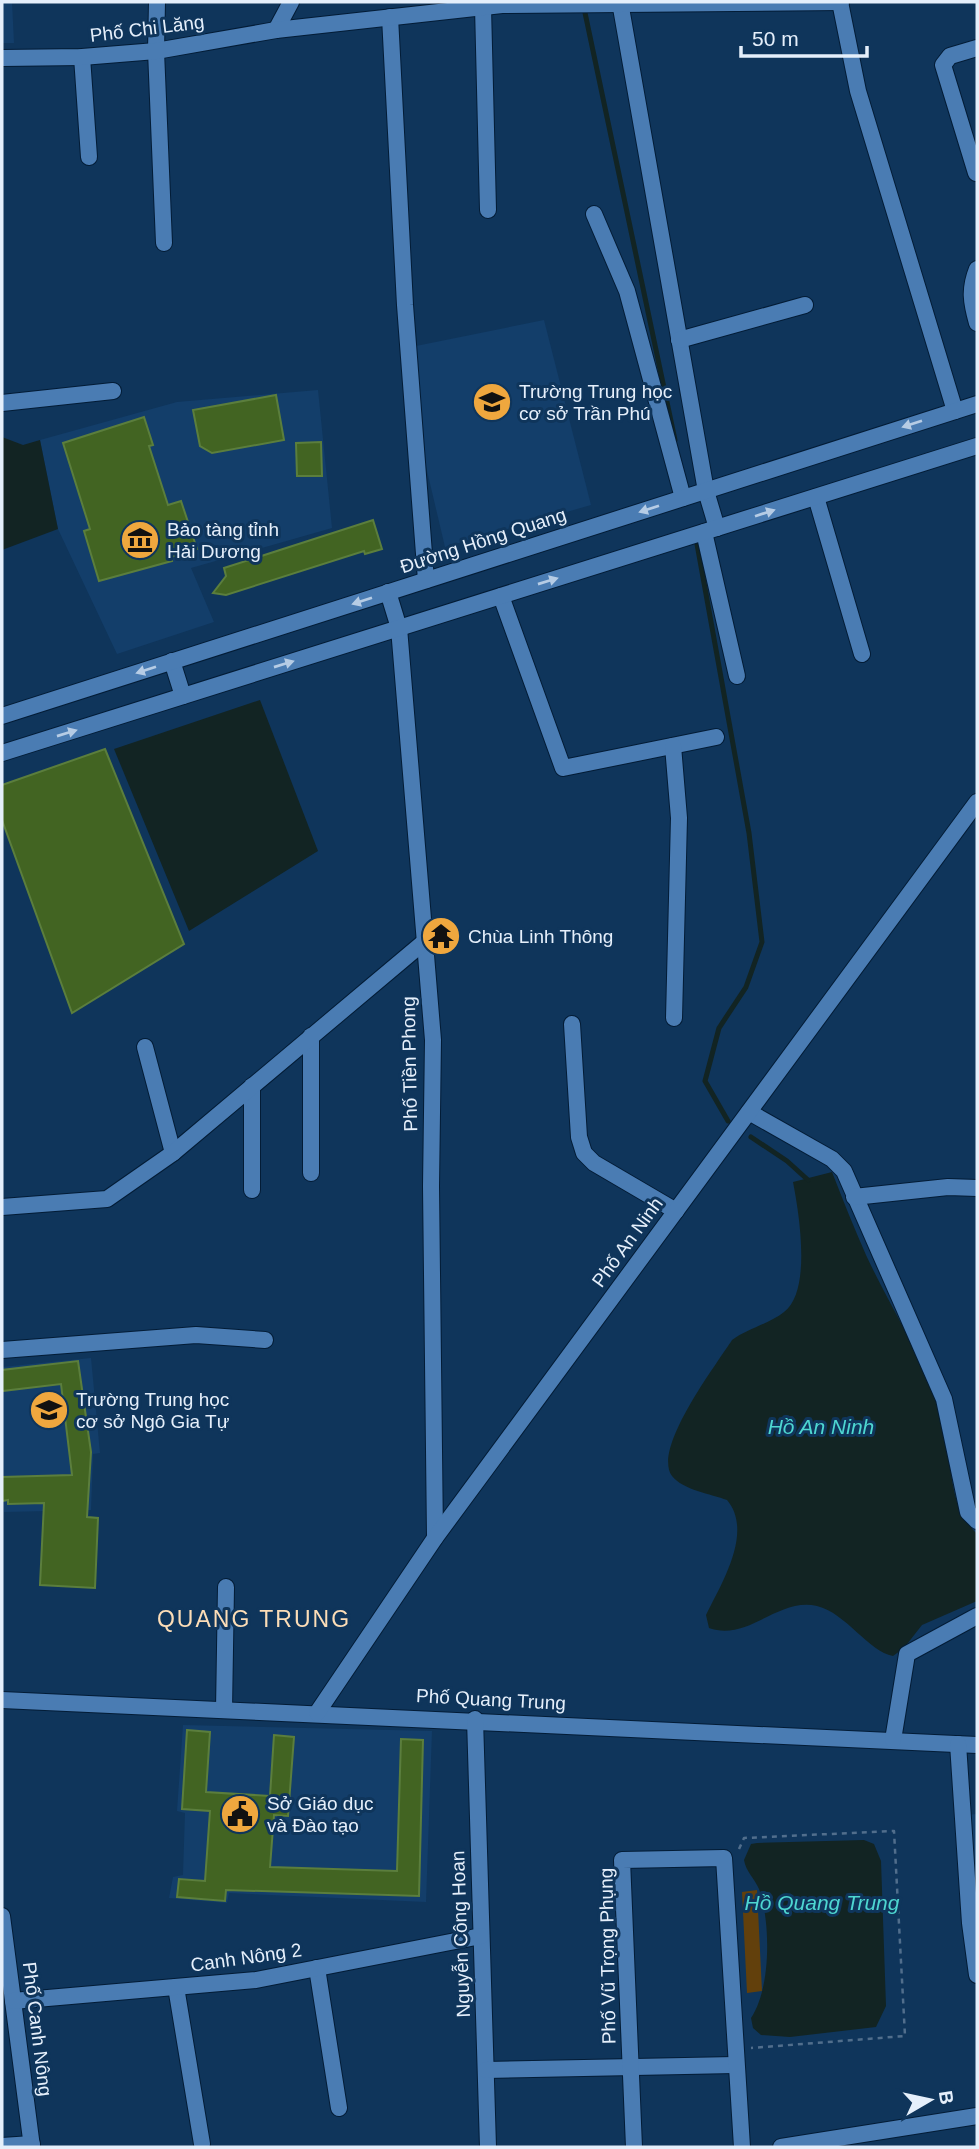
<svg xmlns="http://www.w3.org/2000/svg" width="979" height="2149" font-family="Arial,sans-serif">
<style>
.built{fill:#133e6a}
.green{fill:#62400c}
.water{fill:#122423}
.lines{fill:none;stroke-linecap:round;stroke-linejoin:round}
.stream{stroke:#122423;stroke-width:5}
.building{fill:#426422;stroke:#5b7e3d;stroke-width:2}
.minor-casing{stroke:#031c36;stroke-width:18}
.path{stroke:#516e8c;stroke-width:2.5;stroke-dasharray:5 5;stroke-linecap:butt}
.minor{stroke:#4a7cb3;stroke-width:16}
.oneway{fill:#b6cce5}
.labels{text-anchor:middle;stroke-width:6;stroke-linejoin:round;paint-order:stroke}
.street-label{font-size:19px;fill:#e5effb;stroke:#0f355b}
.poi-label{font-size:19px;fill:#e5effb;stroke:#0f355b;text-anchor:start}
.water-label{font-size:21px;font-style:italic;fill:#4ed6d1;stroke:#0f355b}
.quarter-label{font-size:23px;letter-spacing:2px;fill:#fcddb7;stroke:#0f355b}
</style>
<rect width="100%" height="100%" fill="#0f355b"/>
<g class="built">
<polygon points="2,2 12,2 14,43 2,43"/>
<polygon points="544,320 591,505 445,547 424,458 416,346"/>
<polygon points="318,390 332,528 191,568 214,622 117,654 58,529 40,440 177,402"/>
<polygon points="91,1358 100,1453 93,1454 91,1510 4,1512 2,1367"/>
<polygon points="183,1725 432,1731 426,1902 229,1893 227,1903 169,1898 173,1877 183,1875 185,1813 177,1811"/>
<polygon points="977,1814 977,1943 965,1815"/>
</g>
<polygon class="green" points="757,1890 762,1991 747,1993 742,1892"/>
<g class="water">
<polygon points="2,437 23,445 40,440 58,529 2,550"/>
<polygon points="260,700 318,851 189,931 114,749"/>
<path d="M 832,1172 C 843,1200 854,1228 866,1255 C 892,1311 926,1360 943,1420 C 954,1460 945,1503 977,1534 L 977,1601 L 922,1625 L 904,1648 L 893,1656 C 869,1652 846,1613 817,1606 C 778,1597 748,1642 709,1628 L 706,1615 C 721,1584 754,1532 727,1500 C 711,1494 683,1490 672,1476 C 652,1449 716,1365 732,1340 C 748,1328 769,1324 784,1312 C 812,1291 799,1213 793,1182 Z"/>
<path d="M 864,1840 L 874,1844 L 881,1861 L 886,2006 L 876,2027 L 790,2037 L 761,2035 L 753,2028 L 751,2018 C 771,1989 771,1922 759,1889 C 755,1879 746,1872 744,1860 L 751,1844 L 757,1843 Z"/>
</g>
<g class="lines">
<g class="stream">
<polyline points="584,8 675,440"/>
<polyline points="697,544 749,833 762,942 746,987 719,1028 705,1081 728,1121"/>
<polyline points="751,1137 787,1161 808,1180"/>
</g>
</g>
<g class="building">
<polygon points="276,395 284,440 212,453 200,446 193,410"/>
<polygon points="144,417 153,445 149,446 168,505 181,501 197,549 171,557 172,561 99,581 84,531 90,529 63,443"/>
<polygon points="321,442 322,476 297,476 296,443"/>
<polygon points="373,520 382,549 365,554 364,551 226,595 213,593 226,576 224,568"/>
<polygon points="105,749 184,944 72,1013 2,820 2,785"/>
<polygon points="78,1361 91,1452 87,1517 98,1518 95,1588 40,1585 44,1503 8,1504 8,1500 2,1501 2,1477 72,1475 61,1384 2,1391 2,1370"/>
<polygon points="187,1730 210,1732 206,1792 270,1796 274,1735 294,1737 288,1816 274,1815 270,1867 397,1871 401,1739 423,1740 419,1896 226,1890 225,1901 177,1897 179,1879 205,1881 210,1811 182,1809"/>
</g>
<g class="lines">
<g class="minor-casing">
<g id="minor">
<polyline points="157,2 156,51 164,243"/>
<polyline points="620,2 706,491 717,528"/>
<polyline points="840,2 858,91 955,411"/>
<polyline points="483,7 488,210"/>
<polyline points="390,17 405,305 426,580"/>
<polyline points="276,30 291,2"/>
<polyline points="82,57 89,157"/>
<polyline points="2,58 82,57 156,51 276,30 502,5 841,2"/>
<polyline points="976,173 943,65 950,56 977,48"/>
<polyline points="594,214 627,291 683,498"/>
<path d="M 977,269 C 969,289 971,302 977,323"/>
<polyline points="679,340 805,305"/>
<polyline points="2,403 113,391"/>
<polyline points="816,497 862,654"/>
<polyline points="704,532 737,676"/>
<polyline points="388,592 399,628 433,1040 431,1186 435,1538"/>
<polyline points="501,596 563,768 716,737"/>
<polyline points="172,661 183,696"/>
<polyline points="2,716 977,404"/>
<polyline points="673,746 679,818 674,1018"/>
<polyline points="2,753 977,446"/>
<polyline points="572,1024 579,1137 584,1153 594,1163 676,1211"/>
<polyline points="145,1047 173,1153"/>
<polyline points="252,1086 252,1190"/>
<polyline points="749,1112 832,1159 844,1171 944,1399 968,1512 977,1521"/>
<polyline points="311,1173 311,1036"/>
<polyline points="854,1197 948,1187 977,1188"/>
<polyline points="2,1207 107,1199 173,1153 424,942"/>
<polyline points="2,1350 196,1335 265,1340"/>
<polyline points="2,1700 977,1745"/>
<polyline points="224,1710 226,1587"/>
<polyline points="317,1713 435,1538 977,802"/>
<polyline points="475,1719 488,2147"/>
<polyline points="893,1740 907,1654 977,1616"/>
<polyline points="958,1744 970,1923 977,1975"/>
<polyline points="2,1916 32,2147"/>
<polyline points="317,1968 339,2108"/>
<polyline points="176,1987 202,2144"/>
<polyline points="13,2001 256,1980 481,1936"/>
<polyline points="486,2070 735,2065"/>
<polyline points="2,2146 32,2144"/>
<polyline points="634,2147 622,1860 724,1858 742,2147"/>
<polyline points="781,2147 977,2116"/>
</g>
</g>
<polyline class="path" points="739,1849 744,1838 894,1831 905,2036 751,2048"/>
<use href="#minor" class="minor"/>
</g>
<defs><path id="oneway-solid" d="M-6-.8H1V-3.2L6.5 0L1 3.2V.8H-6Z" transform="scale(1.75)"/></defs>
<g class="oneway">
<use href="#oneway-solid" transform="translate(912 424) rotate(162)"/>
<use href="#oneway-solid" transform="translate(649 509) rotate(162)"/>
<use href="#oneway-solid" transform="translate(765 513) rotate(-18)"/>
<use href="#oneway-solid" transform="translate(548 581) rotate(-17)"/>
<use href="#oneway-solid" transform="translate(362 601) rotate(162)"/>
<use href="#oneway-solid" transform="translate(284 664) rotate(-17)"/>
<use href="#oneway-solid" transform="translate(146 670) rotate(162)"/>
<use href="#oneway-solid" transform="translate(67 733) rotate(-17)"/>
</g>
<defs>
<g id="school-disc" transform="scale(2.0125)"><circle r="9.5" fill="#efa73e" stroke="#0f355b"/><path d="M0-5L7-2L0 1L-7-2ZM-4 1L0 2.5L4 1V4Q0 6-4 4Z" fill="#111"/></g>
<g id="museum-disc" transform="scale(2.0125)"><circle r="9.5" fill="#efa73e" stroke="#0f355b"/><path d="M0-6L6-3V-2H-6V-3ZM-5-1h2V3h-2ZM-1-1h2V3h-2ZM3-1h2V3H3ZM-6 4H6V6H-6Z" fill="#111"/></g>
<g id="temple-disc" transform="scale(2.0125)"><circle r="9.5" fill="#efa73e" stroke="#0f355b"/><path d="M0-6L5-2H3V0L6.5 2.5H4V6H1.5V3h-3V6H-4V2.5H-6.5L-3 0V-2H-5Z" fill="#111"/></g>
<g id="civic-disc" transform="scale(2.0125)"><circle r="9.5" fill="#efa73e" stroke="#0f355b"/><path d="M-.6-6.5H3V-4.5H.6V-3L4-1V1h2V6H-6V1h2V-1L-.6-3ZM-1.2 2.5V6h2.4V2.5Z" fill="#111"/></g>
</defs>
<g fill-rule="evenodd">
<use href="#school-disc" x="492" y="402"/>
<use href="#museum-disc" x="140" y="540"/>
<use href="#temple-disc" x="441" y="936"/>
<use href="#school-disc" x="49" y="1410"/>
<use href="#civic-disc" x="240" y="1814"/>
</g>
<g class="labels">
<g class="street-label">
<text transform="translate(147 28) rotate(-7)" y="7">Phố Chi Lăng</text>
<text transform="translate(483 540) rotate(-18)" y="7">Đường Hồng Quang</text>
<text transform="translate(409 1064) rotate(-91)" y="7">Phố Tiền Phong</text>
<text transform="translate(627 1242) rotate(-54)" y="7">Phố An Ninh</text>
<text transform="translate(491 1699) rotate(3)" y="7">Phố Quang Trung</text>
<text transform="translate(460 1934) rotate(-92)" y="7">Nguyễn Công Hoan</text>
<text transform="translate(607 1956) rotate(-91)" y="7">Phố Vũ Trọng Phụng</text>
<text transform="translate(246 1957) rotate(-8)" y="7">Canh Nông 2</text>
<text transform="translate(38 2029) rotate(83)" y="7">Phố Canh Nông</text>
</g>
<g class="poi-label">
<text x="519" y="398">Trường Trung học<tspan x="519" dy="22">cơ sở Trần Phú</tspan></text>
<text x="167" y="536">Bảo tàng tỉnh<tspan x="167" dy="22">Hải Dương</tspan></text>
<text x="468" y="943">Chùa Linh Thông</text>
<text x="76" y="1406">Trường Trung học<tspan x="76" dy="22">cơ sở Ngô Gia Tự</tspan></text>
<text x="267" y="1810">Sở Giáo dục<tspan x="267" dy="22">và Đào tạo</tspan></text>
</g>
<g class="water-label">
<text x="821" y="1434">Hồ An Ninh</text>
<text x="822" y="1910">Hồ Quang Trung</text>
</g>
<g class="quarter-label">
<text x="254" y="1627">QUANG TRUNG</text>
</g>
</g>
<rect width="979" height="2149" fill="none" stroke="#e5effb" stroke-width="7"/>
<g transform="translate(930 2100) rotate(81)" stroke="#0f355b" stroke-width="5" paint-order="stroke">
<path d="M0-5L12 26L0 18L-12 26Z" fill="#e5effb"/>
<text y="-10" font-size="19" font-weight="bold" text-anchor="middle" fill="#e5effb">B</text>
</g>
<path d="M741 46v10h126v-10" fill="none" stroke="#e5effb" stroke-width="3.5"/>
<text x="752" y="46" font-size="21" fill="#e5effb" stroke="#0f355b" stroke-width="5" paint-order="stroke">50 m</text>
</svg>
